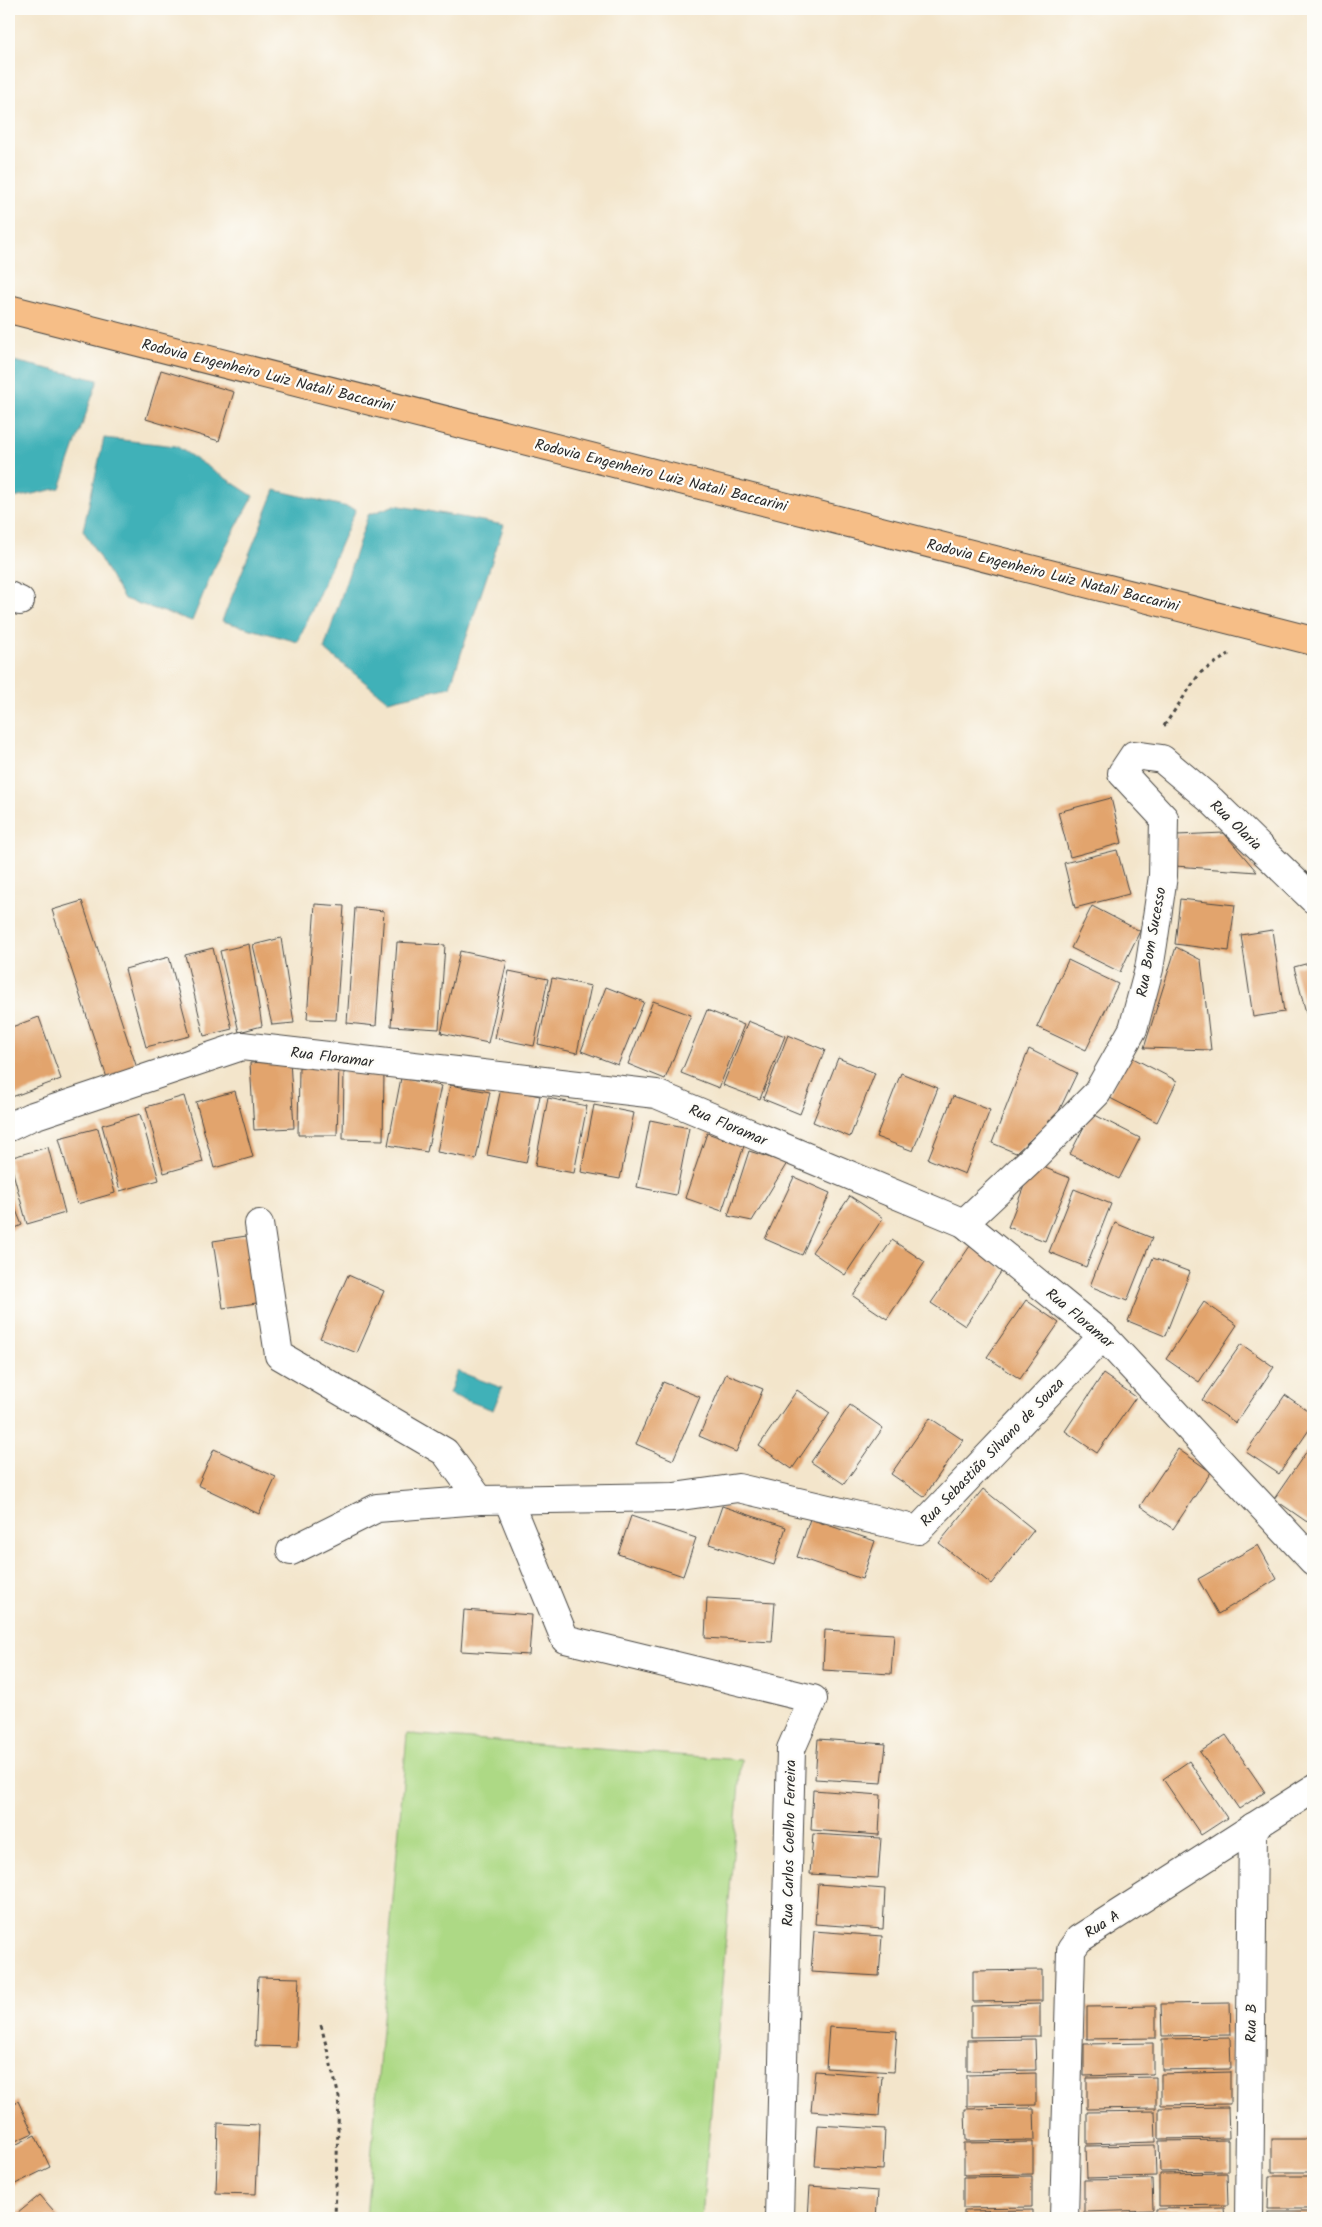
<svg xmlns="http://www.w3.org/2000/svg" width="1322" height="2227" font-family="Kalam,sans-serif">
<style>
.green{fill:#add985;stroke:#6c8258}
.water{fill:#41b1b8;stroke:#366e72}
.building{fill:#e2a46d}
.lines{fill:none;stroke-linecap:round;stroke-linejoin:round}
.minor-casing{stroke:#494743;stroke-width:30}
.major-casing{stroke:#494743;stroke-width:30}
.path{stroke:#494743;stroke-width:3;stroke-dasharray:4 4;stroke-linecap:butt}
.minor{stroke:#fff;stroke-width:28}
.major{stroke:#f6be87;stroke-width:28}
.labels{text-anchor:middle;stroke-width:4.5;stroke-linejoin:round;paint-order:stroke}
.street-label{font-size:15px;fill:#2b2b2b;stroke:#fdfcf7}
</style>
<rect width="100%" height="100%" fill="#fdfcf7"/>
<filter id="ink" filterUnits="userSpaceOnUse"><feTurbulence type="fractalNoise" baseFrequency=".02" numOctaves="2"/><feDisplacementMap in="SourceGraphic" scale="10" xChannelSelector="R" yChannelSelector="G"/><feConvolveMatrix kernelMatrix="1 2 1 2 8 2 1 2 1" color-interpolation-filters="sRGB"/></filter>
<filter id="wash" filterUnits="userSpaceOnUse"><feTurbulence type="fractalNoise" baseFrequency=".0096" numOctaves="4" result="noise"/><feDisplacementMap in="SourceGraphic" scale="20" xChannelSelector="R" yChannelSelector="G"/><feGaussianBlur stdDeviation="1.12" result="paint"/><feColorMatrix in="noise" values="0 0 0 0 0 0 0 0 0 0 0 0 0 0 0 0 0 1.4 0 .05"/><feComposite in="paint" operator="in"/></filter>
<g filter="url(#wash)">
<rect width="100%" height="100%" fill="#f3e5cb"/>
<polygon class="green" points="407,1734 741,1760 702,2218 366,2218"/>
<g class="water">
<polygon points="9,360 98,380 60,488 9,499"/>
<polygon points="104,438 176,446 253,496 213,570 192,621 124,599 83,530"/>
<polygon points="275,490 356,509 298,642 222,621"/>
<polygon points="395,505 504,525 450,687 388,701 324,649 368,515"/>
<polygon points="457,1371 502,1388 493,1410 449,1394"/>
</g>
<g id="blocks">
<g class="building">
<polygon points="161,370 234,392 219,441 146,419"/>
<polygon points="1111,798 1122,843 1070,857 1058,812"/>
<polygon points="1224,833 1257,872 1175,866 1177,835"/>
<polygon points="1117,850 1129,894 1075,908 1064,863"/>
<polygon points="1180,899 1235,905 1229,951 1175,944"/>
<polygon points="82,901 137,1068 107,1078 52,910"/>
<polygon points="315,904 344,906 336,1020 307,1019"/>
<polygon points="1092,906 1140,931 1120,972 1071,948"/>
<polygon points="355,908 384,911 376,1026 347,1023"/>
<polygon points="1272,930 1284,1012 1253,1017 1241,935"/>
<polygon points="281,938 294,1023 272,1025 253,945"/>
<polygon points="397,942 445,945 439,1029 391,1026"/>
<polygon points="249,944 262,1026 239,1032 220,951"/>
<polygon points="1176,947 1201,960 1211,1050 1144,1048"/>
<polygon points="213,948 232,1029 204,1036 185,955"/>
<polygon points="460,951 507,961 488,1043 441,1033"/>
<polygon points="169,957 190,1036 146,1047 125,969"/>
<polygon points="1068,960 1118,984 1086,1050 1037,1027"/>
<polygon points="1313,962 1313,1039 1294,967"/>
<polygon points="509,971 548,979 534,1046 495,1038"/>
<polygon points="552,978 591,986 577,1053 538,1044"/>
<polygon points="606,987 644,1002 618,1065 581,1051"/>
<polygon points="653,1001 691,1015 665,1079 628,1064"/>
<polygon points="707,1010 744,1025 719,1088 681,1073"/>
<polygon points="39,1017 61,1079 9,1098 9,1028"/>
<polygon points="748,1021 785,1036 760,1099 723,1085"/>
<polygon points="788,1035 825,1050 800,1114 763,1099"/>
<polygon points="1029,1049 1077,1073 1057,1115 1016,1153 992,1143"/>
<polygon points="1129,1056 1177,1081 1157,1122 1108,1097"/>
<polygon points="838,1058 875,1073 850,1137 813,1122"/>
<polygon points="290,1060 294,1128 254,1130 250,1063"/>
<polygon points="299,1067 339,1067 337,1135 298,1135"/>
<polygon points="344,1071 384,1072 383,1140 343,1139"/>
<polygon points="901,1073 938,1088 913,1151 876,1137"/>
<polygon points="401,1078 441,1086 427,1152 388,1145"/>
<polygon points="450,1085 490,1092 476,1159 437,1152"/>
<polygon points="501,1088 540,1096 526,1163 487,1155"/>
<polygon points="235,1091 253,1157 214,1168 196,1102"/>
<polygon points="184,1096 203,1162 164,1173 146,1107"/>
<polygon points="953,1096 990,1110 965,1174 928,1159"/>
<polygon points="548,1098 587,1106 574,1173 535,1166"/>
<polygon points="594,1105 634,1113 620,1179 581,1172"/>
<polygon points="1091,1113 1140,1138 1119,1179 1070,1154"/>
<polygon points="140,1114 159,1180 120,1191 102,1125"/>
<polygon points="650,1120 689,1128 676,1195 637,1187"/>
<polygon points="98,1128 115,1193 77,1204 59,1138"/>
<polygon points="707,1133 744,1146 722,1211 685,1198"/>
<polygon points="48,1147 65,1213 27,1224 9,1158"/>
<polygon points="749,1151 787,1163 752,1221 728,1216"/>
<polygon points="1033,1163 1070,1178 1045,1241 1008,1227"/>
<polygon points="794,1177 830,1193 802,1255 765,1239"/>
<polygon points="1074,1189 1111,1204 1086,1267 1049,1252"/>
<polygon points="9,1193 22,1225 9,1231"/>
<polygon points="850,1196 883,1218 845,1275 812,1252"/>
<polygon points="1115,1223 1152,1238 1127,1301 1090,1286"/>
<polygon points="253,1235 263,1302 223,1308 213,1241"/>
<polygon points="892,1240 925,1262 887,1319 853,1296"/>
<polygon points="970,1246 1003,1269 965,1326 931,1303"/>
<polygon points="1153,1258 1190,1272 1165,1336 1128,1321"/>
<polygon points="348,1275 384,1291 357,1353 320,1338"/>
<polygon points="1026,1300 1059,1323 1020,1379 987,1357"/>
<polygon points="1204,1302 1237,1325 1199,1382 1166,1359"/>
<polygon points="1241,1344 1274,1367 1236,1423 1202,1400"/>
<polygon points="726,1374 763,1389 736,1452 699,1436"/>
<polygon points="1103,1374 1136,1397 1097,1453 1065,1431"/>
<polygon points="663,1382 700,1397 673,1460 636,1444"/>
<polygon points="797,1390 830,1413 792,1469 759,1446"/>
<polygon points="1285,1395 1313,1414 1313,1424 1279,1474 1246,1452"/>
<polygon points="850,1405 883,1428 844,1484 811,1462"/>
<polygon points="930,1418 963,1440 924,1497 891,1474"/>
<polygon points="1313,1442 1313,1513 1307,1522 1274,1499"/>
<polygon points="214,1449 276,1477 259,1514 198,1485"/>
<polygon points="1178,1449 1211,1472 1173,1529 1140,1506"/>
<polygon points="983,1489 1034,1530 991,1584 939,1543"/>
<polygon points="722,1506 786,1527 774,1565 709,1544"/>
<polygon points="631,1516 696,1538 683,1576 618,1554"/>
<polygon points="810,1519 875,1541 862,1579 797,1557"/>
<polygon points="1258,1545 1277,1579 1218,1614 1198,1579"/>
<polygon points="707,1598 775,1602 772,1642 705,1638"/>
<polygon points="464,1610 532,1615 529,1655 461,1651"/>
<polygon points="825,1630 894,1634 891,1674 823,1670"/>
<polygon points="1226,1735 1265,1792 1239,1809 1200,1752"/>
<polygon points="818,1739 886,1744 882,1783 815,1779"/>
<polygon points="1189,1761 1227,1818 1201,1835 1163,1779"/>
<polygon points="813,1790 881,1795 879,1835 811,1830"/>
<polygon points="813,1834 881,1838 878,1878 810,1874"/>
<polygon points="818,1884 885,1889 883,1929 815,1924"/>
<polygon points="814,1931 882,1936 879,1976 811,1972"/>
<polygon points="1042,1970 1042,2001 973,2002 973,1971"/>
<polygon points="258,1977 299,1978 296,2047 255,2046"/>
<polygon points="1230,2003 1231,2035 1162,2036 1161,2004"/>
<polygon points="1040,2004 1040,2036 971,2037 971,2006"/>
<polygon points="1156,2006 1156,2038 1087,2039 1087,2007"/>
<polygon points="829,2027 897,2031 894,2072 826,2068"/>
<polygon points="1230,2038 1231,2069 1162,2070 1162,2039"/>
<polygon points="1035,2039 1036,2070 967,2071 967,2040"/>
<polygon points="1153,2043 1153,2074 1084,2076 1084,2044"/>
<polygon points="815,2071 882,2076 879,2116 811,2111"/>
<polygon points="1230,2072 1230,2104 1161,2105 1161,2074"/>
<polygon points="1036,2073 1036,2105 967,2106 967,2075"/>
<polygon points="1156,2077 1156,2108 1087,2109 1087,2078"/>
<polygon points="18,2101 33,2133 9,2144 9,2105"/>
<polygon points="1228,2107 1229,2138 1159,2139 1159,2108"/>
<polygon points="1034,2108 1035,2140 966,2141 965,2109"/>
<polygon points="1155,2111 1156,2142 1087,2144 1087,2112"/>
<polygon points="218,2123 259,2125 256,2194 216,2193"/>
<polygon points="818,2125 885,2129 883,2170 815,2166"/>
<polygon points="35,2135 50,2167 9,2187 9,2148"/>
<rect x="1272" y="2139" width="41" height="33"/>
<polygon points="1228,2140 1228,2171 1160,2172 1159,2141"/>
<polygon points="1033,2142 1033,2174 964,2175 964,2143"/>
<polygon points="1155,2145 1156,2176 1087,2178 1086,2146"/>
<polygon points="1227,2173 1228,2205 1159,2206 1159,2174"/>
<polygon points="1032,2176 1032,2207 963,2208 963,2177"/>
<polygon points="1269,2176 1313,2176 1313,2209 1268,2209"/>
<polygon points="1152,2179 1153,2210 1084,2212 1084,2180"/>
<polygon points="810,2186 878,2191 876,2218 808,2218"/>
<polygon points="40,2195 60,2218 12,2218"/>
<polygon points="1224,2208 1225,2218 1156,2218 1156,2209"/>
<polygon points="1033,2210 1033,2218 964,2218 964,2211"/>
<rect x="1268" y="2212" width="45" height="6"/>
<polygon points="1152,2214 1152,2218 1083,2218 1083,2215"/>
</g>
</g>
</g>
<g filter="url(#ink)">
<use href="#blocks" fill-opacity="0" stroke="#494743" stroke-width="1"/>
<g class="lines">
<g class="minor-casing">
<g id="minor">
<polyline points="9,596 20,601"/>
<polyline points="9,1127 30,1117 242,1046 656,1094 964,1223 1103,1336 1313,1561"/>
<polyline points="964,1223 1029,1162 1097,1093 1133,1029 1149,969 1153,944 1163,876 1164,818 1122,773 1134,755 1162,759 1212,801 1313,899"/>
<polyline points="259,1224 279,1355 445,1452 480,1500"/>
<polyline points="508,1500 565,1639 813,1699 791,1749 779,2218"/>
<polyline points="291,1551 377,1508 480,1500 674,1497 738,1488 918,1530 1103,1336"/>
<polyline points="1064,2218 1071,1950 1079,1939 1313,1789"/>
<polyline points="1249,2218 1253,1827"/>
</g>
</g>
<g class="major-casing">
<polyline id="major" points="9,309 1313,641"/>
</g>
<g class="path">
<polyline points="1164,726 1200,673 1229,654"/>
<polyline points="321,2025 339,2097 335,2218"/>
</g>
<use href="#minor" class="minor"/>
<use href="#major" class="major"/>
</g>
</g>
<g class="labels">
<g class="street-label">
<text transform="translate(268 375) rotate(14)" y="5">Rodovia Engenheiro Luiz Natali Baccarini</text>
<text transform="translate(661 475) rotate(14)" y="5">Rodovia Engenheiro Luiz Natali Baccarini</text>
<text transform="translate(1053 575) rotate(14)" y="5">Rodovia Engenheiro Luiz Natali Baccarini</text>
<text transform="translate(1236 825) rotate(44)" y="5">Rua Olaria</text>
<text transform="translate(1151 942) rotate(-80)" y="5">Rua Bom Sucesso</text>
<text transform="translate(332 1057) rotate(7)" y="5">Rua Floramar</text>
<text transform="translate(728 1125) rotate(23)" y="5">Rua Floramar</text>
<text transform="translate(1080 1318) rotate(40)" y="5">Rua Floramar</text>
<text transform="translate(992 1452) rotate(-46)" y="5">Rua Sebastião Silvano de Souza</text>
<text transform="translate(789 1843) rotate(-89)" y="5">Rua Carlos Coelho Ferreira</text>
<text transform="translate(1102 1924) rotate(-32)" y="5">Rua A</text>
<text transform="translate(1251 2023) rotate(-89)" y="5">Rua B</text>
</g>
</g>
<rect width="1322" height="2227" fill="none" stroke="#fdfcf7" stroke-width="30"/>
</svg>
